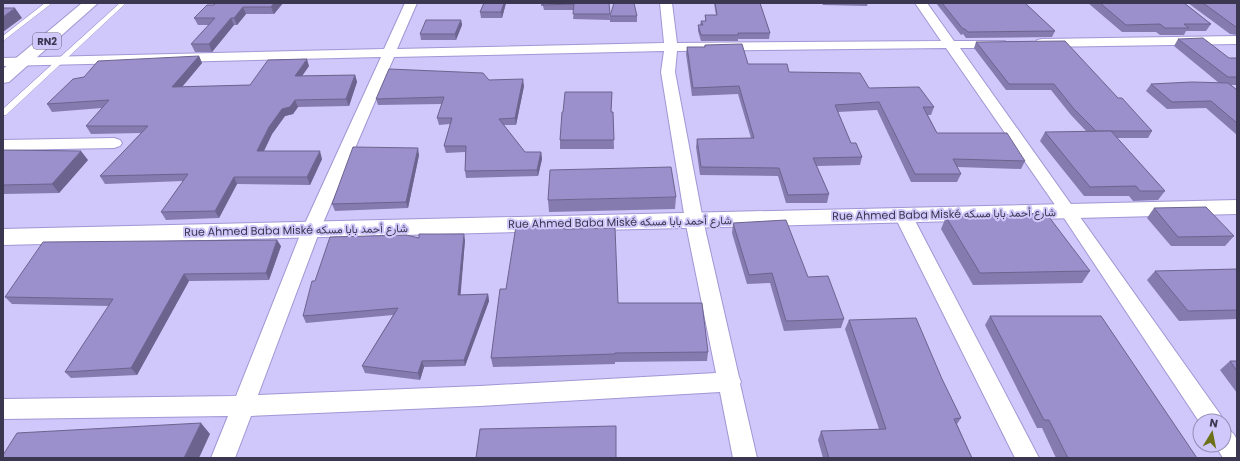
<svg xmlns="http://www.w3.org/2000/svg" width="1240" height="461" font-family="Poppins,Vazirmatn,sans-serif">
<style>
.lines{fill:none;stroke-linecap:round;stroke-linejoin:round}
.service-casing{stroke:#a296d4;stroke-width:1}
.minor-casing{stroke:#a296d4;stroke-width:2}
.tertiary-casing{stroke:#a296d4;stroke-width:2}
.trunk-casing{stroke:#a296d4;stroke-width:2}
.service{fill:#fff;fill-rule:evenodd}
.minor{fill:#fff;fill-rule:evenodd}
.tertiary{fill:#fff;fill-rule:evenodd}
.trunk{fill:#fff;fill-rule:evenodd}
.wall{fill:#857baf}
.shaded-wall{fill:#6c648f}
.building{fill:#9b8fcc;stroke:#6c648f}
.labels{text-anchor:middle;stroke-width:4;stroke-linejoin:round;paint-order:stroke}
.shield{fill:#d0c7fa;stroke:#686284;stroke-width:1}
.shield-label{font-size:10px;font-weight:bold;fill:#3c3751}
.street-label{font-size:11px;fill:#3c3751;stroke:#d0c7fa}
</style>
<rect width="100%" height="100%" fill="#d0c7fa"/>
<g class="lines">
<g class="service-casing">
<g id="service">
<polygon points="45,3 52,3 3,41 3,36"/>
<polygon points="120,3 126,3 6,115 3,115 3,109"/>
</g>
</g>
<g class="minor-casing">
<g id="minor">
<path d="M 405,3 L 417,3 L 397,49 L 664,43 L 660,3 L 672,3 L 677,43 L 941,41 L 915,3 L 927,3 L 954,41 L 1005,41 L 1006,44 L 1005,47 L 1000,48 L 960,48 L 1220,414 L 1224,421 L 1200,421 L 1200,423 L 1062,215 L 946,48 L 677,51 L 675,72 L 703,220 L 739,377 L 741,382 L 740,384 L 757,458 L 733,458 L 720,392 L 480,406 L 251,416 L 235,458 L 211,458 L 228,416 L 3,419 L 3,399 L 236,396 L 302,230 L 381,57 L 3,66 L 3,58 L 384,49 ZM 664,51 L 661,72 L 685,220 L 716,373 L 480,386 L 258,395 L 320,230 L 394,57 Z"/>
<polygon points="1237,36 1237,44 1042,47 1037,46 1036,43 1037,40 1042,39"/>
<polygon points="114,138 120,140 122,143 120,146 114,148 3,150 3,140"/>
<polygon points="903,209 909,211 912,215 1039,458 1015,458 894,215 897,211"/>
<path d="M 1224,428 C 1240,434 1237,443 1237,458 L 1223,458 L 1215,445 L 1224,445 Z"/>
</g>
</g>
<g class="tertiary-casing">
<polygon id="tertiary" points="1237,200 1237,214 3,245 3,229"/>
</g>
<g class="trunk-casing">
<polygon id="trunk" points="82,3 98,3 9,82 3,83 3,69"/>
</g>
<use href="#service" class="service"/>
<use href="#minor" class="minor"/>
<use href="#tertiary" class="tertiary"/>
<use href="#trunk" class="trunk"/>
</g>
<g class="wall">
<polygon points="216,3 283,3 274,14 246,14 237,25 234,25 212,52 195,52 191,44 209,25 198,25 194,18"/>
<polygon points="484,3 506,3 502,18 481,18 480,12"/>
<polygon points="541,3 609,3 610,20 573,19 574,10 544,10 543,6 541,6"/>
<polygon points="714,3 760,3 770,33 769,39 738,39 738,41 701,41 698,31 698,25 700,25 701,21 705,21 705,15 716,15"/>
<polygon points="822,3 868,3 867,6 823,5"/>
<polygon points="936,3 1184,3 1211,24 1206,31 1186,31 1184,35 1160,35 1156,32 1122,32 1088,3 1026,4 1055,31 1052,37 966,38 963,34 961,35"/>
<polygon points="1188,3 1237,3 1237,35 1230,34"/>
<rect x="610" y="16" width="27" height="6"/>
<polygon points="461,20 462,25 456,40 421,40 420,34"/>
<polygon points="1178,39 1229,58 1237,58 1237,85 1231,85 1237,90 1237,135 1206,108 1167,109 1146,91 1151,84 1219,83 1174,46"/>
<polygon points="976,42 1118,98 1152,131 1148,138 1117,138 1165,191 1158,200 1133,201 1129,196 1084,196 1040,141 1045,132 1087,132 1071,115 1051,90 1006,90 974,48"/>
<polygon points="705,45 748,64 869,88 934,107 931,115 928,115 937,133 1025,161 1021,169 957,167 961,174 957,182 911,182 877,110 838,112 851,143 862,157 860,165 817,166 829,194 827,203 786,203 778,176 700,175 696,147 697,139 751,138 738,94 692,96 686,54 687,47 704,47"/>
<polygon points="199,56 202,63 182,87 250,85 309,66 302,76 355,75 357,82 349,106 298,107 293,114 285,116 272,134 264,151 322,159 310,185 237,184 219,218 166,220 161,212 183,181 105,184 100,176 141,133 91,134 86,126 102,108 52,112 47,104 84,77"/>
<polygon points="489,80 524,86 516,125 504,125 525,152 541,152 542,159 538,176 466,178 465,171 465,152 446,153 444,146 450,124 439,125 437,118 442,104 378,105 376,99"/>
<polygon points="612,92 611,112 613,112 614,149 560,149 560,140 563,112"/>
<polygon points="3,150 88,160 59,193 3,194"/>
<polygon points="419,155 408,208 335,211 332,204"/>
<polygon points="676,197 675,209 549,212 548,200"/>
<polygon points="1154,208 1234,236 1225,246 1171,246 1147,218"/>
<polygon points="946,217 1090,271 1082,283 973,285 941,229"/>
<polygon points="733,223 808,277 844,319 841,328 784,331 770,283 747,284 732,233"/>
<polygon points="564,229 618,303 708,352 707,361 615,362 615,364 493,367 491,358 506,289"/>
<polygon points="419,238 465,240 460,295 488,294 489,301 465,366 424,367 420,380 365,373 362,366 393,315 306,323 303,316"/>
<polygon points="281,246 269,280 189,281 137,375 71,378 65,372 109,306 12,304 5,297"/>
<polygon points="1237,269 1237,319 1179,321 1147,280 1155,271"/>
<polygon points="990,316 1197,458 1056,458 1042,428 1037,428 985,325"/>
<polygon points="849,320 942,379 961,418 957,424 972,458 823,458 818,440 821,431 879,429 845,329"/>
<polygon points="1230,361 1237,361 1237,393 1220,370"/>
</g>
<g class="shaded-wall">
<polygon points="274,3 283,3 274,14 271,7"/>
<polygon points="504,3 506,3 502,18 501,12"/>
<polygon points="243,7 246,14 237,25 234,18"/>
<polygon points="15,8 22,18 3,32 3,17"/>
<polygon points="231,18 234,25 212,52 209,44"/>
<polygon points="461,20 462,25 456,40 455,34"/>
<polygon points="199,56 202,63 176,94 172,87"/>
<polygon points="307,59 309,66 297,83 295,76"/>
<polygon points="355,75 357,82 349,106 346,99"/>
<polygon points="523,79 524,86 516,125 515,118"/>
<polygon points="295,100 298,107 293,114 285,116 272,134 260,159 257,151 269,127 282,109"/>
<polygon points="418,148 419,155 408,208 406,202"/>
<polygon points="81,151 88,160 59,193 52,184"/>
<polygon points="320,151 322,159 310,185 307,177"/>
<polygon points="541,152 542,159 538,176 537,170"/>
<polygon points="234,177 237,184 219,218 215,211"/>
<polygon points="464,234 465,240 460,302 458,295"/>
<polygon points="277,240 281,246 269,280 266,273"/>
<polygon points="184,274 189,281 137,375 131,368"/>
<polygon points="488,294 489,301 465,366 464,360"/>
<polygon points="422,361 424,367 420,380 418,373"/>
<polygon points="201,423 210,434 199,458 184,458"/>
</g>
<g class="building">
<polygon points="216,3 274,3 271,7 243,7 234,18 231,18 209,44 191,44 215,18 194,18 207,5 214,5"/>
<polygon points="484,3 504,3 501,12 480,12"/>
<polygon points="544,3 609,3 610,14 573,14 574,4 543,5"/>
<polygon points="614,3 634,3 637,16 610,16"/>
<polygon points="715,3 760,3 770,33 738,33 738,35 701,35 698,25 703,25 701,21 706,21 705,15 717,15"/>
<polygon points="942,3 1025,3 1055,31 968,32 965,29 963,29"/>
<polygon points="1100,3 1184,3 1211,24 1184,24 1189,28 1165,28 1160,24 1126,25"/>
<polygon points="1203,3 1237,3 1237,27 1236,27"/>
<polygon points="3,8 15,8 3,17"/>
<polygon points="426,20 461,20 455,34 420,34"/>
<polygon points="1203,38 1229,58 1237,58 1237,77 1228,77 1178,39"/>
<polygon points="1065,41 1118,98 1122,98 1152,131 1096,131 1074,109 1054,84 1009,84 976,42"/>
<polygon points="742,44 748,64 787,64 789,72 860,73 869,88 919,87 934,107 923,107 937,133 1007,133 1025,161 953,159 961,174 915,174 879,102 835,105 851,143 856,143 862,157 813,158 829,194 788,195 779,168 701,167 697,139 754,138 739,86 693,88 687,47 705,47 705,45"/>
<polygon points="199,56 172,87 250,85 268,60 307,59 295,76 355,75 346,99 295,100 290,107 282,109 269,127 257,151 320,151 307,177 234,177 215,211 161,212 188,174 100,176 148,126 86,126 109,100 47,104 73,79 84,77 98,61"/>
<polygon points="389,69 483,73 489,80 523,79 515,118 499,119 525,152 541,152 537,170 465,171 466,146 444,146 452,118 437,118 444,97 376,99"/>
<polygon points="1192,82 1228,83 1237,90 1237,123 1211,101 1172,102 1151,84"/>
<polygon points="565,92 612,92 611,112 613,112 614,140 560,140 562,112 563,112"/>
<polygon points="1111,131 1165,191 1140,191 1136,186 1090,187 1045,132"/>
<polygon points="353,147 418,148 406,202 332,204"/>
<polygon points="3,150 81,151 52,184 3,185"/>
<polygon points="671,167 676,197 548,200 550,170"/>
<polygon points="1206,207 1234,236 1178,237 1154,208"/>
<polygon points="1046,213 1090,271 980,273 946,217"/>
<polygon points="786,220 808,277 828,276 844,319 786,321 772,273 749,275 733,223"/>
<polygon points="516,226 564,227 564,229 615,228 618,303 702,303 708,352 615,353 615,354 491,358 500,289 506,289"/>
<polygon points="419,234 464,234 458,295 488,294 464,360 422,361 418,373 362,366 398,308 303,316 312,281 315,281 330,237 406,235 419,238"/>
<polygon points="277,240 266,273 184,274 131,368 65,372 113,299 5,297 43,242"/>
<polygon points="1237,269 1237,310 1188,311 1155,271"/>
<polygon points="990,316 1101,316 1197,458 1068,458 1049,420 1044,420"/>
<polygon points="916,318 942,379 961,418 954,419 972,458 829,458 821,431 886,429 849,320"/>
<polygon points="1230,361 1237,361 1237,371"/>
<polygon points="201,423 184,458 3,458 3,455 17,433"/>
<polygon points="616,426 616,458 476,458 480,429"/>
</g>
<g class="labels">
<rect class="shield" x="33" y="33" width="28" height="16" rx="3"/>
<g class="shield-label">
<text x="47" y="45">RN2</text>
</g>
<g class="street-label">
<text transform="translate(944 214) rotate(-1)" y="4">Rue Ahmed Baba Miské شارع أحمد بابا مسكه</text>
<text transform="translate(620 222) rotate(-1)" y="4">Rue Ahmed Baba Miské شارع أحمد بابا مسكه</text>
<text transform="translate(296 230) rotate(-1)" y="4">Rue Ahmed Baba Miské شارع أحمد بابا مسكه</text>
</g>
</g>
<rect width="1240" height="461" fill="none" stroke="#3c3751" stroke-width="8"/>
<g transform="translate(1212 433) rotate(10)"><circle r="19" fill="#d0c7fa" stroke="#958db6"/>
<path d="M0-3L7 15L0 10L-7 15Z" fill="#6c7118"/>
<text y="-6" font-size="11" font-weight="bold" text-anchor="middle" fill="#3c3751">N</text>
</g>
</svg>
